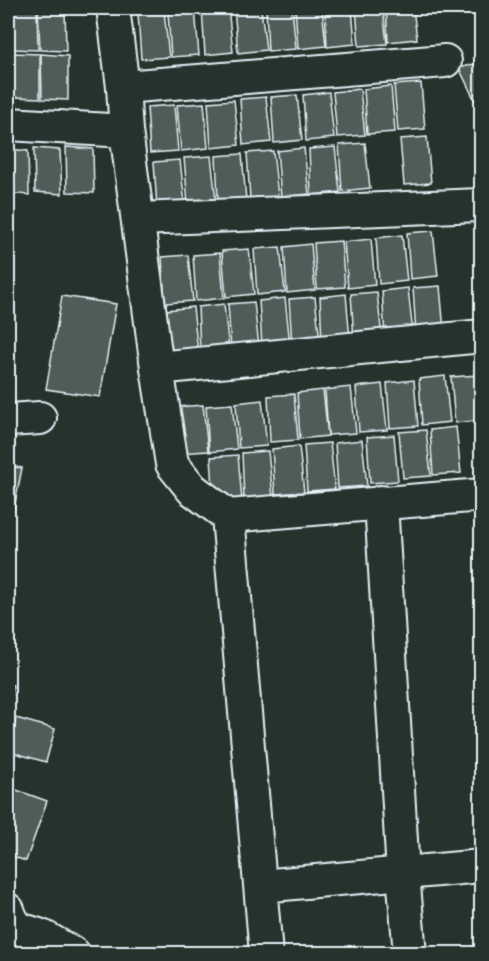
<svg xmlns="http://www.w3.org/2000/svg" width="489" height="961" font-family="'Shantell Sans',sans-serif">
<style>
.building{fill:#505c59;stroke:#e8f1f8;stroke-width:1.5}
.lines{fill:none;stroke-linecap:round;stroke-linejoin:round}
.minor-casing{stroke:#e8f1f8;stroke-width:36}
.minor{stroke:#26332d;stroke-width:32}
</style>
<rect width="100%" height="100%" fill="#26332d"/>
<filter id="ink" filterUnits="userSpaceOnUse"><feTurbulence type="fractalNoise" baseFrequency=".0167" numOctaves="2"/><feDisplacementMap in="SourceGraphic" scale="12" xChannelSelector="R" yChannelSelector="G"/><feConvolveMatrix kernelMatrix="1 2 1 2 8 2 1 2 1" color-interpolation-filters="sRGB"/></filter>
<g filter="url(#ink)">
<g class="building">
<polygon points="10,8 37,8 38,50 12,49"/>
<polygon points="38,8 65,8 66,51 40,50"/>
<polygon points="218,8 228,8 233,52 205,55 202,9"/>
<polygon points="234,8 261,8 266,50 238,53"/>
<polygon points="266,8 292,8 296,49 268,51"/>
<polygon points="295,8 322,8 326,46 298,49"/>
<polygon points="325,8 352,8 355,44 327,47"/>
<polygon points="356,8 383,8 387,44 359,46"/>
<polygon points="386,8 413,8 417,39 388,42"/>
<polygon points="195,9 199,55 171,57 168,12"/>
<polygon points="164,11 169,57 141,59 138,13"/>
<rect x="8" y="52" width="2" height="44"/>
<polygon points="12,53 40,54 40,98 13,97"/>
<polygon points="41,54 68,56 68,100 42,99"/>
<polygon points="482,62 482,115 459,68"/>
<polygon points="421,83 425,129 398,131 394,85"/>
<polygon points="391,86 395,132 367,134 364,89"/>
<polygon points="360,89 365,135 337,137 333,92"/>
<polygon points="329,92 334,138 306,141 303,95"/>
<polygon points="297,95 302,140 274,143 271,97"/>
<polygon points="266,97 271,142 243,145 240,99"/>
<polygon points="234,100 239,145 211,148 208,102"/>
<polygon points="204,103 208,148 181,151 177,105"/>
<polygon points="174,105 178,151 150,153 147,107"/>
<polygon points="427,137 431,183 404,185 400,139"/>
<polygon points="365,143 370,188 342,191 339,145"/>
<polygon points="66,147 93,149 94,193 67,192"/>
<polygon points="335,147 340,192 311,195 309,149"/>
<polygon points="34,148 60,150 62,194 35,192"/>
<polygon points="304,148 309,194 281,197 277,151"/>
<polygon points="8,149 28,151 29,195 8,193"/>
<polygon points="273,151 278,196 250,199 247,153"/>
<polygon points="242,154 246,200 218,202 216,156"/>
<polygon points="211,156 216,201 188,204 184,158"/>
<polygon points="180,160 185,205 157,208 154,162"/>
<polygon points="433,231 438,276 410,279 407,233"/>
<polygon points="402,235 407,281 379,284 376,238"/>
<polygon points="371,239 375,285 348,288 344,242"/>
<polygon points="341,241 345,287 317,289 314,243"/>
<polygon points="311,244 315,290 287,293 284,247"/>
<polygon points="280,247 285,292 257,295 254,249"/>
<polygon points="249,249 254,294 226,297 222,251"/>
<polygon points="220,253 224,298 196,301 193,255"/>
<polygon points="188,255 193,301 165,303 162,257"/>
<polygon points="440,286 444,331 416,334 413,288"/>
<polygon points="408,288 413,334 385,336 382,291"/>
<polygon points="377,292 382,337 354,340 351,294"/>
<polygon points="346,294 350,340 322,343 320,297"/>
<polygon points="62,296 116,304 100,397 46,389"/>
<polygon points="315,297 320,342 292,345 289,299"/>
<polygon points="285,298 290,344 262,346 259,301"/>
<polygon points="254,302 259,347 231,350 228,304"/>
<polygon points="224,304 229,350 200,352 198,307"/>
<polygon points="193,307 198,353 170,356 167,310"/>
<polygon points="478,375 482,420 455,423 451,377"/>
<polygon points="445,376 450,422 422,425 419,379"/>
<polygon points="414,380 418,426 390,428 387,383"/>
<polygon points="382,384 387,430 359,432 356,387"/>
<polygon points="351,387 356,433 328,435 325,390"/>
<polygon points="323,390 328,436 300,439 297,393"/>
<polygon points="294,394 298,440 270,442 268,396"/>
<polygon points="262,400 267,446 239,448 236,403"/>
<polygon points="232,404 237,449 209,452 206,406"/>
<polygon points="203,405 208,451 180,453 177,407"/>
<polygon points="456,427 461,473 433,475 430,430"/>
<polygon points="426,430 431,476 403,478 399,432"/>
<polygon points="394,435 398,481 370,483 367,437"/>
<polygon points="362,440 367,486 338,488 335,443"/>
<polygon points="330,443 335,489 307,491 304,445"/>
<polygon points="299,446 304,492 275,494 272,449"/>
<polygon points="268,451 273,497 244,499 242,453"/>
<polygon points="238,455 242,501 214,503 211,457"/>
<polygon points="8,466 22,468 13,514 8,518"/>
<polygon points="8,684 13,685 8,732"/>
<polygon points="16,718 55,729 46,762 8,751"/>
<polygon points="8,787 47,801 26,861 8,855"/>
</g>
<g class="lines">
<g class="minor-casing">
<g id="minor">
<polyline points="113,8 123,87 126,131 157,368 172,464 192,489 228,516 482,495"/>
<polyline points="123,87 445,61"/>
<polyline points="8,124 126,131"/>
<polyline points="138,219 481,205"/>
<polyline points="157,368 482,336"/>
<polyline points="8,420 40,418"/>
<polyline points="381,502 403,874 410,954"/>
<polyline points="228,516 266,954"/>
<polyline points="261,886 482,866"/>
<path d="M 8,910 C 17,935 23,928 44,937 C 54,942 64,949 74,954"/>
</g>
</g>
<use href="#minor" class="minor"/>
</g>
</g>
<rect width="489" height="961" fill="none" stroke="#26332d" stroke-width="30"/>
<rect x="15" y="15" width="459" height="931" fill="none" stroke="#e8f1f8" stroke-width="2" filter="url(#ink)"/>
</svg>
